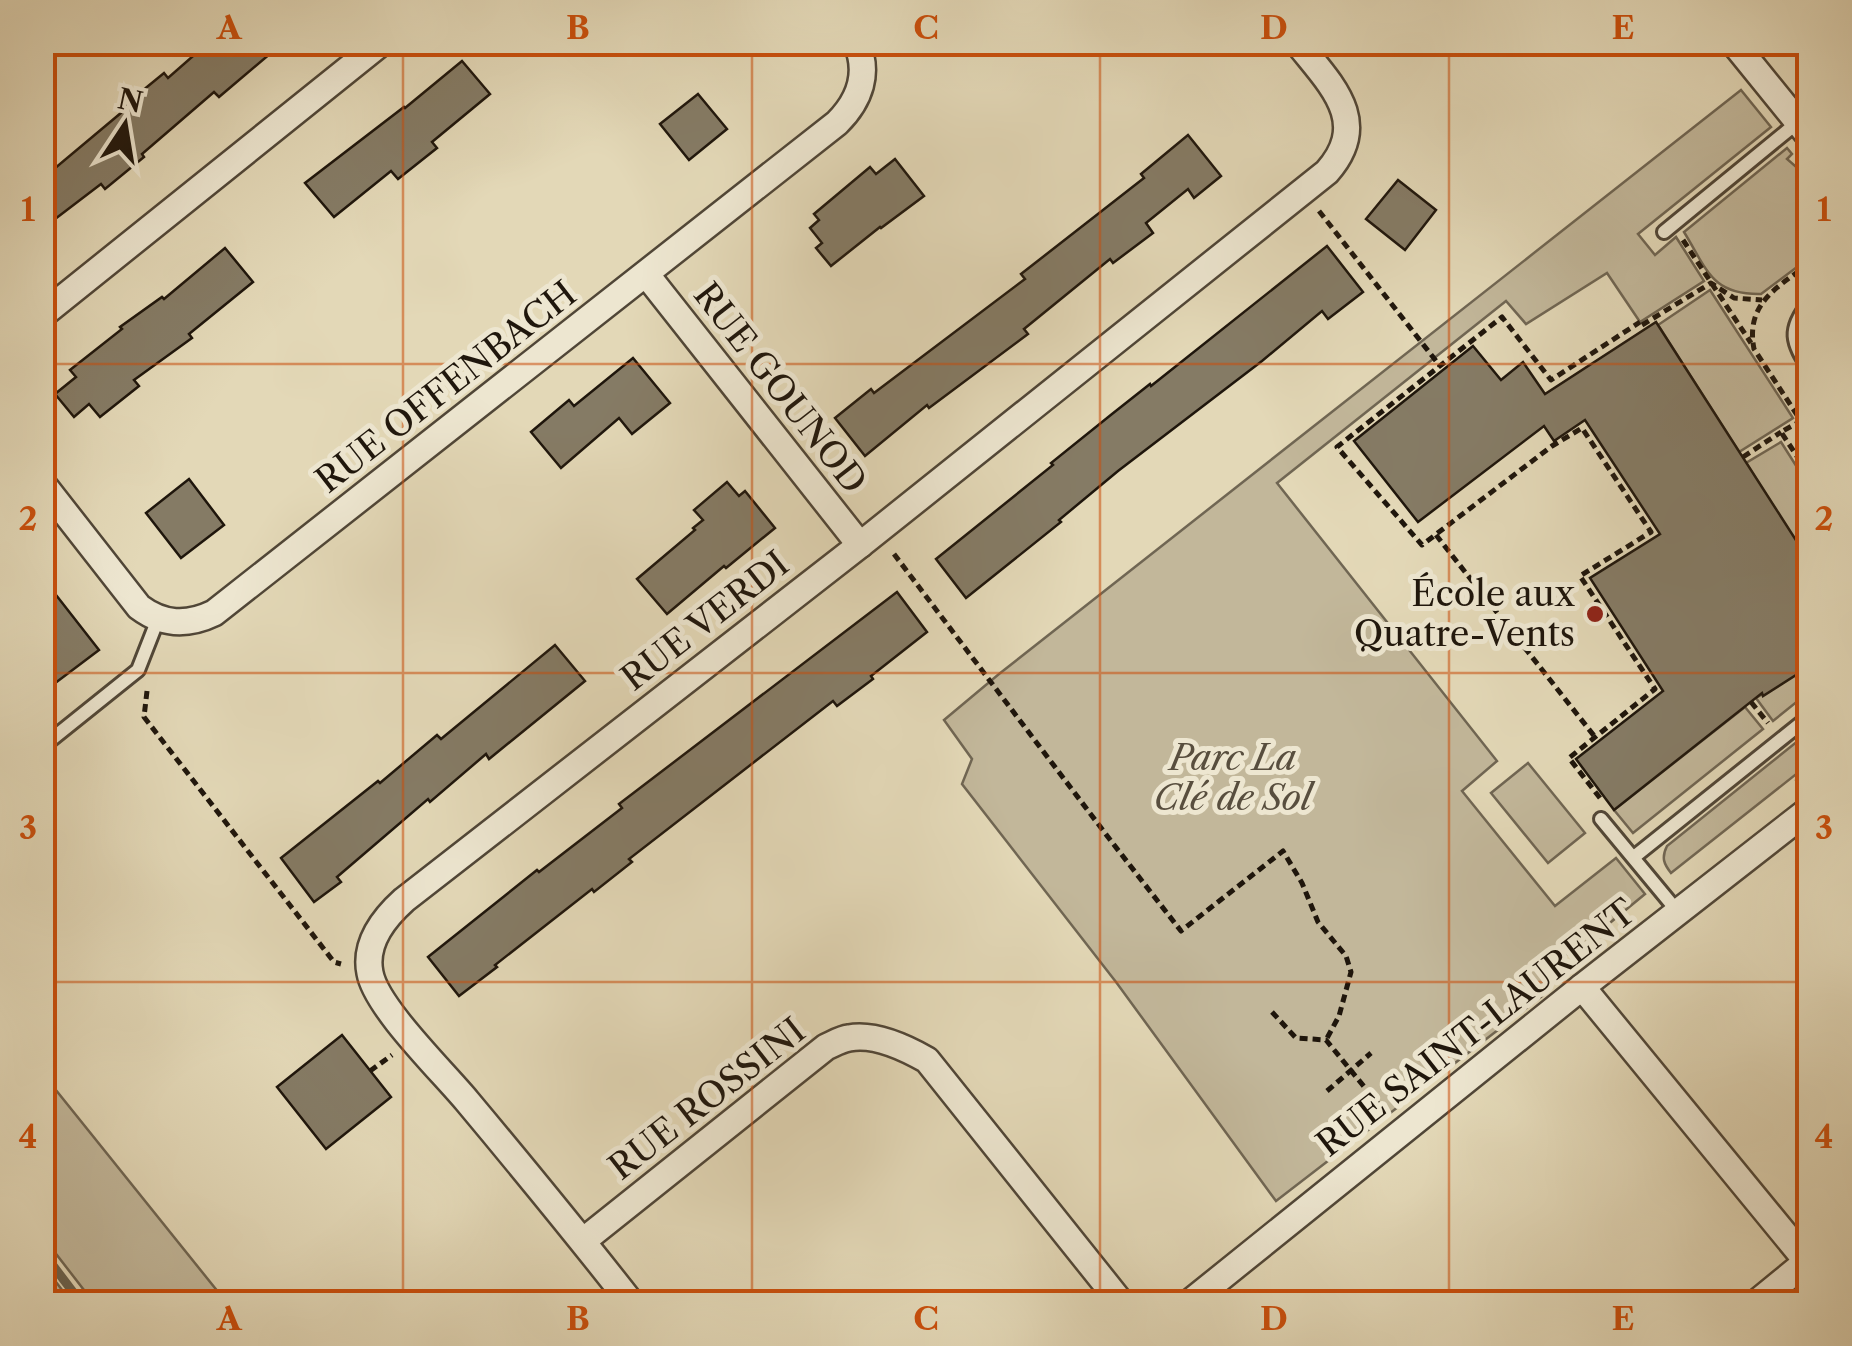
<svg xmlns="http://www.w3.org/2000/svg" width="1852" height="1346" font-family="'Libre Caslon Text',serif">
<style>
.green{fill:#c2b79a;stroke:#706653;stroke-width:2.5}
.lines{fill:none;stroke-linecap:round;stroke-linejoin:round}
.stream{stroke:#6c6350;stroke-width:9}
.building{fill:#857b65;stroke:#1f160c;stroke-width:2.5}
.service-casing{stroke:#504637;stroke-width:18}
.minor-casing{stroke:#504637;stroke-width:30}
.path{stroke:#1f160c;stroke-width:5;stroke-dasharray:8 5;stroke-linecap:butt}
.service{stroke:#ede6d0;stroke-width:12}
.minor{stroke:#ede6d0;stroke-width:25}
.grid{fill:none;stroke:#ca4f0c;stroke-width:2.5;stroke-opacity:0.55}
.poi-dot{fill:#8f2418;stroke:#ede6d0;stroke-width:4}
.labels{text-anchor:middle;stroke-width:10;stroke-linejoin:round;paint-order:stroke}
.street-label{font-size:35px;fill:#1f160c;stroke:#ede6d0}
.poi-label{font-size:35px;fill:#1f160c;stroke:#ede6d0;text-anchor:end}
.park-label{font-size:35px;font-style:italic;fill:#584e3e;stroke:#ede6d0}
.neatline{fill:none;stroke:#ca4f0c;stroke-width:4}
.grid-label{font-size:32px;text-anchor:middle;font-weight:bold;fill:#ca4f0c}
</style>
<rect width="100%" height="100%" fill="#e3d8b7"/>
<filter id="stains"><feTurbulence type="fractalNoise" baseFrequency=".002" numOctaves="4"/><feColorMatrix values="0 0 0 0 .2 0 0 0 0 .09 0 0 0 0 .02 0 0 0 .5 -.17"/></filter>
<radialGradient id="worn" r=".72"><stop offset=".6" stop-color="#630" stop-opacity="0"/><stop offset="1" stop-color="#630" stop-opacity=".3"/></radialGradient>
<g class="green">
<path d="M 1741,90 L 1771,127 L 1638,234 L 1655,255 L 1676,237 L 1704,281 L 1640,322 L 1607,273 L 1526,324 L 1506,301 L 1277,483 L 1497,761 L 1462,791 L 1555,906 L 1616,858 L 1645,894 L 1594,936 L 1593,943 C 1563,957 1543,957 1542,996 L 1276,1201 L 1116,982 L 962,784 L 972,759 L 944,720 L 999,674 Z"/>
<path d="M 1787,148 L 1792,154 L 1787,159 L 1795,166 L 1799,163 L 1809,176 L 1809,258 L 1761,294 C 1711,295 1707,269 1684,232 Z"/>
<polygon points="1710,290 1793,418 1739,452 1658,325"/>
<polygon points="1781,442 1809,486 1809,562 1746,463"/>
<polygon points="1809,666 1809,692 1773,721 1756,698"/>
<polygon points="1745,707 1763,729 1633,833 1614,810"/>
<path d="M 1809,732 L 1809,764 L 1671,873 C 1664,864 1661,858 1667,846 Z"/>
<polygon points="1528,763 1585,833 1548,863 1491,793"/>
<polygon points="42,1074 43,1074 227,1303 94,1303 43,1237"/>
<polygon points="43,1265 72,1303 43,1303"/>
</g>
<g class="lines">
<polyline class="stream" points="42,1251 82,1304"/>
</g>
<g class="building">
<polygon points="209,42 284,42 219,97 214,92 142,154 144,157 105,189 101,184 42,229 42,179 128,107 125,105 164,73 168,78"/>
<polygon points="462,61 490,94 432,142 437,148 398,179 391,171 334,217 305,183 404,107 405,108"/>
<polygon points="698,94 727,129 689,160 660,124"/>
<polygon points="1188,135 1221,176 1194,198 1188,189 1146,223 1153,233 1113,263 1110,259 1024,329 1028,334 929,408 927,405 865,456 835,418 871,389 874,393 1025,279 1021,274 1144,178 1141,174"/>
<polygon points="895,159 924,196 881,228 880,227 831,266 816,248 822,243 810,228 819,220 814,214 870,167 876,174"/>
<polygon points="1398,180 1436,210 1405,250 1366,219"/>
<polygon points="1327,246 1363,292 1328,319 1322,311 1262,361 1118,471 1059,520 1061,522 966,598 936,559 1053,465 1051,463 1112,414 1150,384 1151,386"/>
<polygon points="225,248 253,282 189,334 192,338 134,380 139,386 100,417 89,404 74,417 55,394 76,377 70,370 122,329 120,327 162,297 164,299"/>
<polygon points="1656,322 1810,562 1810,666 1763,696 1762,693 1614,810 1576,759 1663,691 1590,578 1660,534 1585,420 1554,441 1544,426 1418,522 1354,441 1473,346 1501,380 1523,362 1545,394"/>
<polygon points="633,358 670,403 632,434 619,418 561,468 531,432 569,400 574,406"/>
<polygon points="189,479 224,525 181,558 146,513"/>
<polygon points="727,482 739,496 745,491 775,528 726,568 724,566 667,614 637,579 695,530 693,528 703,520 694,510"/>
<polygon points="42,577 99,650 42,693"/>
<polygon points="897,592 927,632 871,676 873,679 837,706 833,701 629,859 632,862 594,892 592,889 495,965 497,967 459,996 428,957 537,870 539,872 622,808 619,804"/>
<polygon points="555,645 585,681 489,759 486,754 430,802 428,799 337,877 341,882 314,902 281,858 378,781 380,783 437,735 441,739"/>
<polygon points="342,1035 391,1097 326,1149 277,1087"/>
</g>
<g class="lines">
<g class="service-casing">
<g id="service">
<polyline points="1664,232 1798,122"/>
<path d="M 1810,302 C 1787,330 1792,342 1810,370"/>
<polyline points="42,747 138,670 158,619"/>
<polyline points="1601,819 1678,912"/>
<polyline points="1634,857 1810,716"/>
</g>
</g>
<g class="minor-casing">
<g id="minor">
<polyline points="1733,42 1810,137"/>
<polyline points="646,274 860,545"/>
<polyline points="42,315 382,42"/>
<path d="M 42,483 L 139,607 C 163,625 187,626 214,613 L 837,123 C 860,100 870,73 856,42"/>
<polyline points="1582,987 1810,1265"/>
<path d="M 583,1241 L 826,1047 C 833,1044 841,1039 849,1038 C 874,1033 906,1048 927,1060 L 1122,1304"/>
<path d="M 632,1304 C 578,1235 523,1168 467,1101 C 443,1072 376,1007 370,973 C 364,944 384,918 404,900 L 860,545 L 1327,172 C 1372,121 1330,84 1297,42"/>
<polyline points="1188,1304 1582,987 1810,809"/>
<polyline points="1755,1304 1810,1259"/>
</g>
</g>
<g class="path">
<polyline points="1319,211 1440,366"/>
<polyline points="1683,240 1751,343"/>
<path d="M 1810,263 C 1778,287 1745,303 1754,349 L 1801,421 L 1781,432 L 1810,476"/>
<polyline points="1642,325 1711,283 1734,298 1762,300"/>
<polyline points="1801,421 1810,415"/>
<polyline points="1743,457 1781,432"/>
<polyline points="1436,535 1595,737"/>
<polyline points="894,554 1111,841 1181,931 1283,851 1302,883 1318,922 1346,956 1351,972 1339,1016 1326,1040"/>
<polyline points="147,691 144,717 334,962 341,964"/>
<polyline points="1751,702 1768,723"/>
<polyline points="1796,782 1810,772"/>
<polyline points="1600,798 1569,758 1655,689 1580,576 1651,532 1582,428 1552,446 1422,545 1337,447 1502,317 1551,380 1640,322"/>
<polyline points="1272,1012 1296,1038 1326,1040 1384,1111"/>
<polyline points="370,1071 392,1055"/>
<polyline points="1327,1091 1371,1053"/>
</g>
<use href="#service" class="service"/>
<use href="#minor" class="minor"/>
</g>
<path class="grid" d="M 403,42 L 403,1304M 752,42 L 752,1304M 1100,42 L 1100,1304M 1449,42 L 1449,1304M 42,364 L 1810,364M 42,673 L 1810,673M 42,982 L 1810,982"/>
<circle class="poi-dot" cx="1595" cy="614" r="10"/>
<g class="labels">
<g class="street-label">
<text transform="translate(446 387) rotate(-38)" y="12">RUE OFFENBACH</text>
<text transform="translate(780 388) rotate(52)" y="12">RUE GOUNOD</text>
<text transform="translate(705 621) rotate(-38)" y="12">RUE VERDI</text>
<text transform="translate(1476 1028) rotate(-38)" y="12">RUE SAINT-LAURENT</text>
<text transform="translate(707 1099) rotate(-38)" y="12">RUE ROSSINI</text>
</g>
<g class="poi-label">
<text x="1575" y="606">École aux<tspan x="1575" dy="40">Quatre-Vents</tspan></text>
</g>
<g class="park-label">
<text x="1233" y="770">Parc La<tspan x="1233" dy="40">Clé de Sol</tspan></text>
</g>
</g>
<rect width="1852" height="1346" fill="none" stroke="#e3d8b7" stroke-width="110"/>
<g transform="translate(125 125) rotate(12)" stroke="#ede6d0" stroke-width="8" paint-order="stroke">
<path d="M0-8L18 38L0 25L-18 38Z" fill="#1f160c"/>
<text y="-15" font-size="28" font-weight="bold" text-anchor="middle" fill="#1f160c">N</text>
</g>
<rect x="55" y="55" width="1742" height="1236" class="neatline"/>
<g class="grid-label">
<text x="229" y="39">A</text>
<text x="578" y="39">B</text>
<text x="926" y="39">C</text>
<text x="1274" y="39">D</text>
<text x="1623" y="39">E</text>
<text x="28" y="221">1</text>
<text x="1824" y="221">1</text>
<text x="28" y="530">2</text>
<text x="1824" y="530">2</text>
<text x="28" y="839">3</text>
<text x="1824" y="839">3</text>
<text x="28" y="1148">4</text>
<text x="1824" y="1148">4</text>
<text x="229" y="1330">A</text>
<text x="578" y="1330">B</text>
<text x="926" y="1330">C</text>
<text x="1274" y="1330">D</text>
<text x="1623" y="1330">E</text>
</g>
<rect width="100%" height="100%" filter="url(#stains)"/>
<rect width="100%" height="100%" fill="url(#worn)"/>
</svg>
